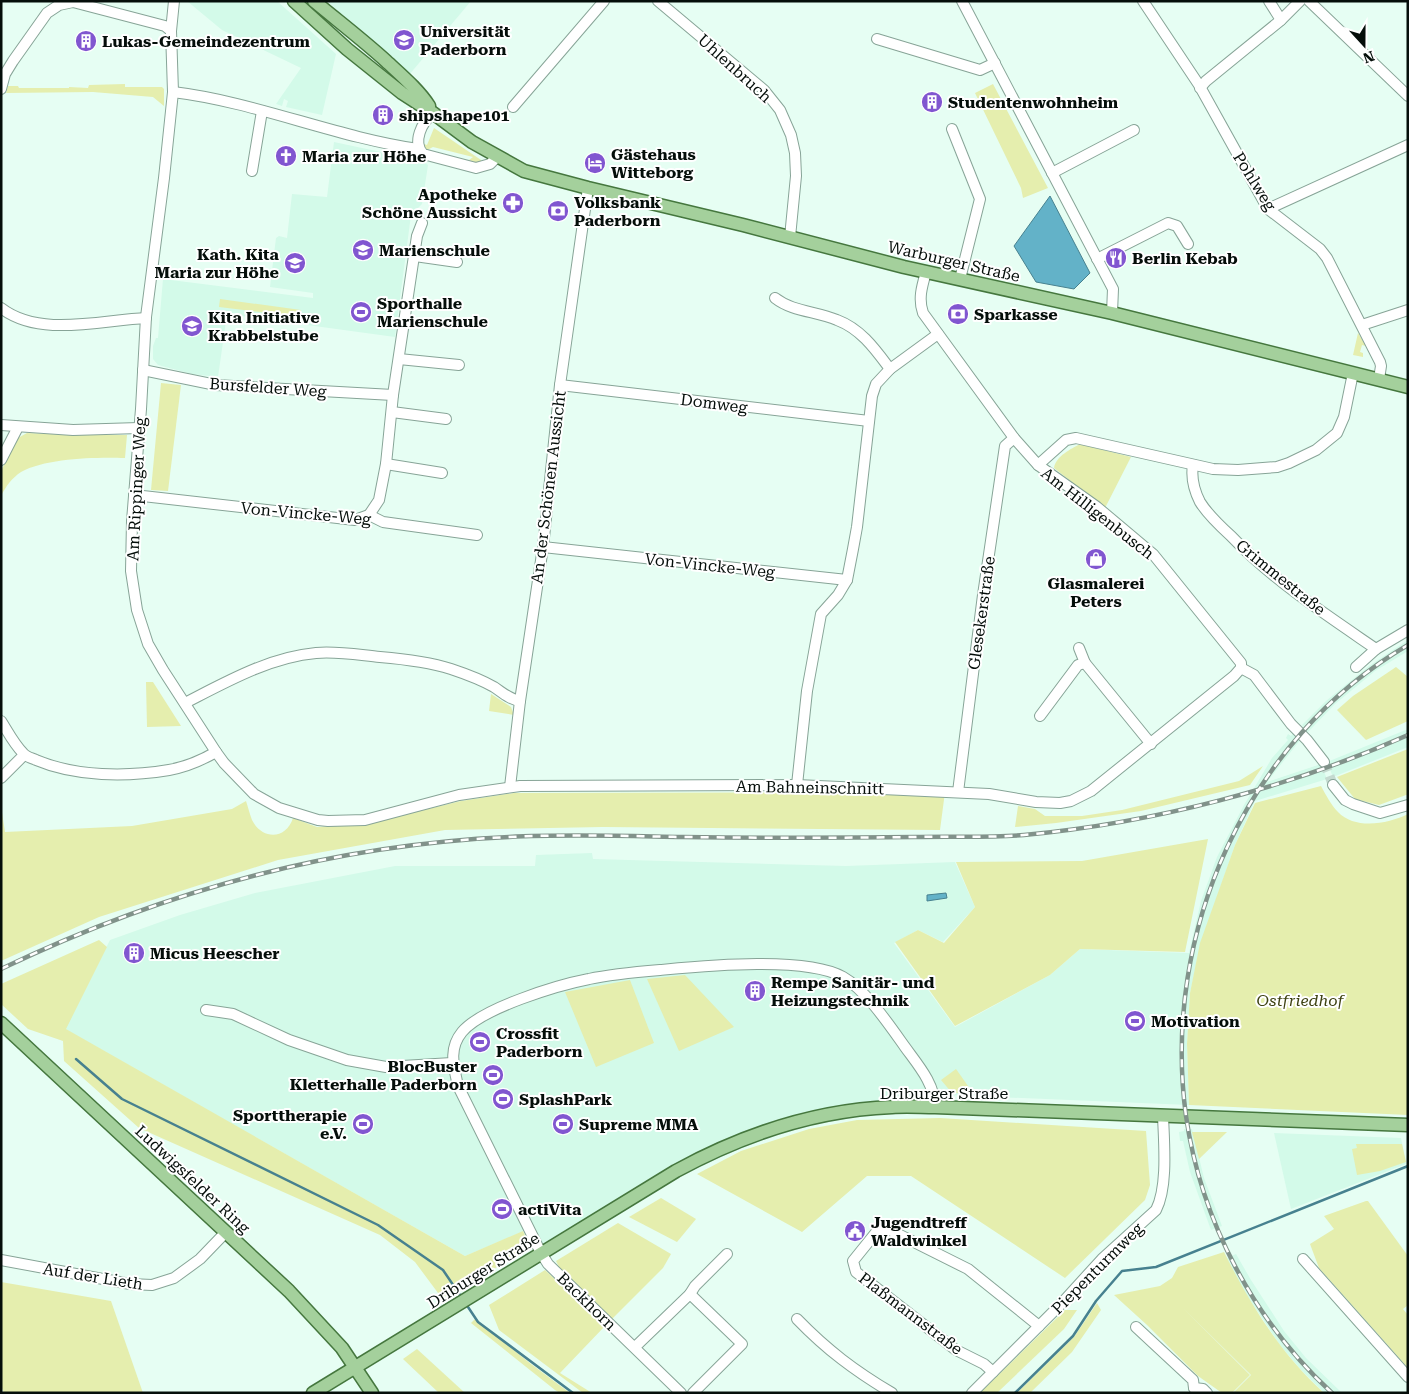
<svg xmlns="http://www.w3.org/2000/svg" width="1409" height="1394" font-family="'Roboto Serif',serif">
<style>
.built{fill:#d3fae9}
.green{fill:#e5eeae}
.water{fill:#63b2c8;stroke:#47818f}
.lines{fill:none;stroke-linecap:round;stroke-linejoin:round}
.stream{stroke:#47818f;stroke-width:2.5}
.minor-tunnel{stroke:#c4dad0;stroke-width:10;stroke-dasharray:10 5;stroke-linecap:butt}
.minor-casing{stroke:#87a497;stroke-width:12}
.major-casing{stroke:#45773e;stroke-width:15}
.minor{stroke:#fff;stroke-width:10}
.major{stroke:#a4d09c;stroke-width:12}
.rail-casing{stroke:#81928a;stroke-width:4.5}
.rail{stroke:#fff;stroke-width:2.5;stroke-dasharray:8;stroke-linecap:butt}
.labels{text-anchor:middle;stroke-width:4;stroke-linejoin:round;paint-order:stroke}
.poi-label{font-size:16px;font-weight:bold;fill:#050e0a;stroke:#fff;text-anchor:start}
.street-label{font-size:16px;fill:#050e0a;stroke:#fff}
.park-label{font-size:16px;font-style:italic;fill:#3d4111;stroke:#fff}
</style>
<rect width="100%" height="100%" fill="#e6fef3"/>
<g class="built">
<polygon points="187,1 277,1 336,54 322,115 286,107 288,101 284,99 282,106 276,104 301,68 222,30"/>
<polygon points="327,1 471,1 409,75"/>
<polygon points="334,142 423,161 428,165 422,204 411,215 395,337 227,314 218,377 192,374 158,365 153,359 153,346 156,338 158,338 163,279 313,298 313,293 270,287 276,238 279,236 287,238 292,194 327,197"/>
<polygon points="1408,640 1408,651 1375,671 1335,704 1308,732 1302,725 1326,701 1369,666"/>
<polygon points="1408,729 1408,747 1333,777 1327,762"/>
<polygon points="1294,732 1301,739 1267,782 1321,764 1327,779 1255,801 1235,845 1201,943 1190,993 1187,1044 1189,1105 923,1094 786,1118 727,1140 670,1166 533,1250 524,1231 465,1256 65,1029 110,940 180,915 255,893 395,866 535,866 536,855 592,853 593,859 846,866 955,862 975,907 943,942 918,930 894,943 955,1027 1050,975 1080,949 1189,953 1201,901 1217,857 1244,805 1272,758 1288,740 1286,738 1288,734 1291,736"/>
<polygon points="1184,1129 1192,1129 1204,1178 1222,1226 1211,1230 1190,1172 1183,1141 1180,1141 1179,1132 1184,1131"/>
<polygon points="1274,1133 1401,1138 1406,1164 1291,1209"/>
<polygon points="1236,1254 1251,1280 1284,1331 1306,1358 1342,1393 1324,1393 1301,1370 1280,1345 1241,1287 1227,1258"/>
</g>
<g class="green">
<polygon points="125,84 125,87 162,87 164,89 164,106 153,97 93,92 6,93 8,86 18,86 19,88 69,88 69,87 88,88 89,85"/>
<polygon points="993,84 1048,188 1023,198 1021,188 975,93"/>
<polygon points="434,128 481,160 481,162 479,164 469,160 473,157 433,147 425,151 421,143 427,145"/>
<polygon points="220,299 301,310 300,317 219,307"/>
<polygon points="1358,333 1366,346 1362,345 1360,352 1363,353 1363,357 1353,355"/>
<polygon points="161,383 181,385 168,491 151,490"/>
<path d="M 27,433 L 74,435 L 127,435 L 125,458 C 96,457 46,458 21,472 C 12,478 6,486 1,496 L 1,471 L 18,438 Z"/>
<path d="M 1080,444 L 1131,457 L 1105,508 L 1054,468 C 1056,456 1071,449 1080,444 Z"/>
<polygon points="1396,667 1408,677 1408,721 1366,740 1337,710 1353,696"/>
<polygon points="146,682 153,682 181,726 147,727"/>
<polygon points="491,694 511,707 514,715 489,711"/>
<polygon points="1408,749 1408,795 1406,795 1379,805 1355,799 1337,777"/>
<polygon points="1263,766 1250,785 1141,811 1056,823 1015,827 1018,806 1035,809 1045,816 1082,816 1122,810 1239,781"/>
<path d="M 1321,786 C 1326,795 1331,805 1338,812 C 1355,830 1388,824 1408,814 L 1408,1115 L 1189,1105 L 1187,1044 L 1190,993 L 1200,943 L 1235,845 L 1255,803 Z"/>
<path d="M 945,792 L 940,830 L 603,827 L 445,830 L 278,860 L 99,917 L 1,961 L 1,806 L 5,832 L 132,826 L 232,809 L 246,801 C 248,807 250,815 252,820 C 262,840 286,840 293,818 L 317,827 L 366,824 L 461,801 L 514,793 Z"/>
<polygon points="1208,839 1185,952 1080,949 1050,975 955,1026 895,942 918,930 944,943 975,907 956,862 1082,861"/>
<polygon points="99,940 107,947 66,1029 465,1256 523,1231 530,1246 455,1294 441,1297 415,1262 380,1235 139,1128 64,1061 63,1041 28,1029 1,1004 1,984"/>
<polygon points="685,975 734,1027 679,1051 647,979"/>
<polygon points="630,980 654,1043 596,1067 565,992"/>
<polygon points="956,1069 973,1093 952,1093 941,1080"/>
<polygon points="940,1118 1146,1131 1150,1185 1145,1200 1065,1278 911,1176 867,1176 802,1232 697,1174 741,1151 809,1129 857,1120"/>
<polygon points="1192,1132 1227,1132 1199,1159"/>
<polygon points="1356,1144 1402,1144 1406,1162 1380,1171 1357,1175 1352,1149 1357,1148"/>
<polygon points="661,1198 696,1219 677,1242 629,1217"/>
<polygon points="1366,1201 1368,1201 1408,1256 1408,1305 1403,1309 1408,1315 1408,1368 1319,1268 1310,1244 1334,1229 1324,1216"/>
<polygon points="618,1223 671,1254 663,1268 612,1319 560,1269 556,1261"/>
<path d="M 1224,1252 C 1250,1304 1280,1353 1324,1393 L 1233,1393 L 1251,1375 L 1183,1308 L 1250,1375 L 1232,1393 L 1222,1393 L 1198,1376 L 1147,1325 L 1114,1295 L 1160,1286 L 1172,1278 L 1178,1267 Z"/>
<polygon points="545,1270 605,1326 560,1373 592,1393 583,1393 499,1330 489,1305"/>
<polygon points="1,1282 111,1301 143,1393 4,1393 1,1386"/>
<polygon points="1097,1303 1101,1310 1072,1352 1030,1393 1017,1393 1074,1337"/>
<polygon points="1065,1310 1077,1310 1064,1329 997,1393 980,1393"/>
<polygon points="475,1319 531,1364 570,1393 560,1393 555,1390 471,1323"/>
<polygon points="417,1349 465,1393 439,1393 403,1359"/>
</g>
<g class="water">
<polygon points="1050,196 1090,273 1074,289 1036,282 1014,246"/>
<polygon points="946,893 947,898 927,901 927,895"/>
</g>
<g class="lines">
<g class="stream">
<polyline points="76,1059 122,1099 378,1225 443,1270 462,1298"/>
<polyline points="466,1304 478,1322 573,1393"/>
<polyline points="1015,1393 1073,1336 1096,1301 1122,1271 1156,1267 1408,1166"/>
</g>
<polyline class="minor-tunnel" points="1324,762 1333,785"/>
<g class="minor-casing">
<g id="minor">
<polyline points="174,1 171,31 173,92 164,178 146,317 141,409 132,521 131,571 137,610 148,644 163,670 216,752 224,763 254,794 279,808 318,820 328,821 365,820 459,795 520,786 797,785 989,794 1036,802 1060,803 1071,801 1091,791 1234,676 1241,668"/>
<polyline points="658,1 764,90 780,110 791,135 795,153 796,176 790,237"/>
<polyline points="962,1 1113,289 1112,313"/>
<polyline points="1143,1 1199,85 1268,209 1320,249 1327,258 1380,362 1381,366 1379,379"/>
<polyline points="1269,1 1281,20"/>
<polyline points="1309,1 1408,96"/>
<polyline points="877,39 980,70 995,63"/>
<polyline points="1200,88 1206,81 1281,20 1300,1"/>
<polyline points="1,89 5,74 13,61 47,13 59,5 73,2 165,26 171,31"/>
<path d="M 173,92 C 256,102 335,137 418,149"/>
<polyline points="513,107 604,1"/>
<path d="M 433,113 C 422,122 412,142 423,154 L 476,168 L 490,164 L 497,157"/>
<polyline points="952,129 980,199 960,279"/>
<polyline points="252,171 262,111"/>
<polyline points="1052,173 1134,130"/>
<polyline points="1268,209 1408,145"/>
<polyline points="415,256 457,262"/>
<polyline points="1097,259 1168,223 1177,226 1188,244"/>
<path d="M 926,272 C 922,286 918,299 923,313 L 1014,438 L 1038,465 L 1097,507 L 1153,554 L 1241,663 L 1241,668 L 1254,675 L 1291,724 L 1307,740 L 1324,762"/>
<path d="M 775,298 C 793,312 816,311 837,320 C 861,329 875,349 890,369"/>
<path d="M 1,308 C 40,338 101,320 146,318"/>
<polyline points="1362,325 1408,310"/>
<polyline points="399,359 459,365"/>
<polyline points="143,370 216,385 393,395"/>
<polyline points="560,385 869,421"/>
<polyline points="392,412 446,419"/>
<polyline points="1,425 73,430 139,428"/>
<polyline points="1,460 18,427"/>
<polyline points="386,464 442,473"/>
<polyline points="1038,465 1066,440 1076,438 1213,469 1238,470 1277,467 1289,463 1316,450 1337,433 1344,417 1353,373"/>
<path d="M 1193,465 C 1191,477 1194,490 1200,502 C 1208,515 1220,526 1231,536 C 1274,581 1325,614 1376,649"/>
<polyline points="134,495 355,520 369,515 383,522 477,535"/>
<polyline points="369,515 379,500 386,464 393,395 417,236 422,223"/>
<polyline points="543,547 847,580"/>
<polyline points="1079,648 1085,663"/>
<polyline points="1356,667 1376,649 1408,630"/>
<path d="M 185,703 C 226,682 270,657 316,653 C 337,651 359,655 380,657 C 404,659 429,662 451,669 C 466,674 480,679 494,687 C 503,693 509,699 520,701"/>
<polyline points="1040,716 1078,665 1085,663 1151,744"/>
<path d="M 1,721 C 8,732 14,744 23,753 C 26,757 32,758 36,760 C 76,777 127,777 169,770 C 186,767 202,760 216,752"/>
<polyline points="1,778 24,755"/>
<polyline points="797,785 807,691 821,614 838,595 847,580 853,549 857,527 872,396 876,384 890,369 938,334"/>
<polyline points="1333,785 1345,800 1353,804 1380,813 1408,805"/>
<polyline points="510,787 520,701 543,547 560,385 588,188"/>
<polyline points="958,792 983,595 1005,446 1014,438"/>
<polyline points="206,1010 233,1014 289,1040 347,1060 386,1067 452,1063"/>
<polyline points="1303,1259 1408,1377"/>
<polyline points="1,1260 130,1284 152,1285 174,1278 200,1259 226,1232"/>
<polyline points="690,1294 695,1286 727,1254"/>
<path d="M 797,1319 C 827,1350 855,1371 892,1393"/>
<polyline points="1136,1327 1193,1380 1194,1388"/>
<polyline points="635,1347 690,1294 742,1344 693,1393"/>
<polyline points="993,1372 984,1364 956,1350 856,1272 853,1261 878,1230 890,1230 968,1269 1039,1326"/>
<polyline points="1194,1388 1203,1389 1207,1393"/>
<path d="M 681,1393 L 548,1264 L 541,1253 L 458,1086 C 454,1067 448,1049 462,1032 C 482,1008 558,985 589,979 C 612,974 636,972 660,970 C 704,966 805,956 843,977 C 866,990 890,1026 905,1047 C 918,1065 935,1084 935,1107"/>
<path d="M 972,1393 L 1061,1304 L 1102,1259 L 1156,1210 C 1168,1187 1164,1143 1163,1116"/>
</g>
</g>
<g class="major-casing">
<g id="major">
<polyline points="294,1 347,49 402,93 433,113 472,142 524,171 588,188 743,225 904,267 1112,313 1408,387"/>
<path d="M 314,1 C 338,21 363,40 386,61 C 401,75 418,89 429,106"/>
<polyline points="1,1023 289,1291 342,1348 372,1393"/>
<path d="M 313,1393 L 676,1171 C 742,1135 817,1110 892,1107 C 906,1106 921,1107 935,1107 L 1408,1125"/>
</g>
</g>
<use href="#minor" class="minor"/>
<use href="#major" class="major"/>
<g class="rail-casing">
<g id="rail">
<path d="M 1,969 C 161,892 332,845 509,837 C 567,834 625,836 683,837 C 761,838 838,838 915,837 C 951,836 988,838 1024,835 C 1153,823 1289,788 1408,735"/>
<path d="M 1332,1393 C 1254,1321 1201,1221 1186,1116 C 1161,933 1247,739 1408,645"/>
</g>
</g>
<use href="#rail" class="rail"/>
</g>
<defs>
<g id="university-disc" transform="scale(1.125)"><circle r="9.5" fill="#8156d0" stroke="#fff"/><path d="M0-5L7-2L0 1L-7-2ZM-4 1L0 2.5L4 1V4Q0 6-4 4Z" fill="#fff"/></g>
<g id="building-disc" transform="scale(1.125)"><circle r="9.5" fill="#8156d0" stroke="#fff"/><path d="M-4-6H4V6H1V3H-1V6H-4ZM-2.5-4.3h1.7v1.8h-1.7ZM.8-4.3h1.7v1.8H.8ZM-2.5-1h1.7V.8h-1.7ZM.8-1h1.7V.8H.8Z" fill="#fff"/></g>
<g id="church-disc" transform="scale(1.125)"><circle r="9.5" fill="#8156d0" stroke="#fff"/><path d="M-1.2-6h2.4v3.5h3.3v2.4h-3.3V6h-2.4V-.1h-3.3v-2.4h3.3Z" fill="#fff"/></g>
<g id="hotel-disc" transform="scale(1.125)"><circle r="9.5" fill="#8156d0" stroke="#fff"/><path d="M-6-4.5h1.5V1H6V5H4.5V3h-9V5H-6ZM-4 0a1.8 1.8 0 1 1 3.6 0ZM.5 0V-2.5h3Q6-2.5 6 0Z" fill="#fff"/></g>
<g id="pharmacy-disc" transform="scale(1.125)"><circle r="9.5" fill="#8156d0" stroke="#fff"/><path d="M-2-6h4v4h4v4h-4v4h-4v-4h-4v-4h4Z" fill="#fff"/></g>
<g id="bank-disc" transform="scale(1.125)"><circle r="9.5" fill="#8156d0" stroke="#fff"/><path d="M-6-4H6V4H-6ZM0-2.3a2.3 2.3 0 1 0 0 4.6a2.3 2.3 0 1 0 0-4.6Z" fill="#fff"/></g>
<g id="school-disc" transform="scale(1.125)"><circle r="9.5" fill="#8156d0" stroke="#fff"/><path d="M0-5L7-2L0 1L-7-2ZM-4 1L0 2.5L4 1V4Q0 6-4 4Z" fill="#fff"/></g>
<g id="restaurant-disc" transform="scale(1.125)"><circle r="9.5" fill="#8156d0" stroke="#fff"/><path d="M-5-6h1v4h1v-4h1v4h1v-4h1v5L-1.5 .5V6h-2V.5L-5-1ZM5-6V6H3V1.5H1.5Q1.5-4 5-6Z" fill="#fff"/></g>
<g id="stadium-disc" transform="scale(1.125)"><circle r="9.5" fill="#8156d0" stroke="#fff"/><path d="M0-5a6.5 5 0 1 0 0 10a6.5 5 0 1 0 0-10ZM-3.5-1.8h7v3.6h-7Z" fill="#fff"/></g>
<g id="shop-disc" transform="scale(1.125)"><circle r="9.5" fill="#8156d0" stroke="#fff"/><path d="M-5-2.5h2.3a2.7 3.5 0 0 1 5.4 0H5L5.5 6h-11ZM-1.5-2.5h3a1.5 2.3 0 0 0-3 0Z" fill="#fff"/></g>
<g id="civic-disc" transform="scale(1.125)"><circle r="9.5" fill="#8156d0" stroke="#fff"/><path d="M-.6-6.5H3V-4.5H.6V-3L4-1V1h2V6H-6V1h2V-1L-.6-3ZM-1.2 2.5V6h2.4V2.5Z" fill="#fff"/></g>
</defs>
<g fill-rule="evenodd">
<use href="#university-disc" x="404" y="40"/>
<use href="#building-disc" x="86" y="41"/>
<use href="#building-disc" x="932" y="102"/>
<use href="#building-disc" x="383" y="115"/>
<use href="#church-disc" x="286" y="156"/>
<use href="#hotel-disc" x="595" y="163"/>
<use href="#pharmacy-disc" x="513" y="203"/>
<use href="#bank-disc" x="558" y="211"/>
<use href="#school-disc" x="363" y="250"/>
<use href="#restaurant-disc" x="1116" y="258"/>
<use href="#school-disc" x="295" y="263"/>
<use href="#stadium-disc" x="361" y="312"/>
<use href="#bank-disc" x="958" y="314"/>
<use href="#school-disc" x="192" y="326"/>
<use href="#shop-disc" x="1096" y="559"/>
<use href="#building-disc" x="134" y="953"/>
<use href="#building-disc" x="755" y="991"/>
<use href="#stadium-disc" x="1135" y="1021"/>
<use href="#stadium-disc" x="480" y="1042"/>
<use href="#stadium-disc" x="493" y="1075"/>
<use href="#stadium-disc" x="503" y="1099"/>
<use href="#stadium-disc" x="363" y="1124"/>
<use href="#stadium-disc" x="563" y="1124"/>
<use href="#stadium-disc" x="502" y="1209"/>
<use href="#civic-disc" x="855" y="1231"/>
</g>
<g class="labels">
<g class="poi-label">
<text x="420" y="37">Universität<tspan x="420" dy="18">Paderborn</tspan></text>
<text x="102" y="47">Lukas-Gemeindezentrum</text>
<text x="948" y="108">Studentenwohnheim</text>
<text x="399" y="121">shipshape101</text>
<text x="611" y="160">Gästehaus<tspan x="611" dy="18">Witteborg</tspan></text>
<text x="302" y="162">Maria zur Höhe</text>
<text x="497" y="200" text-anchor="end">Apotheke<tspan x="497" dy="18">Schöne Aussicht</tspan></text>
<text x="574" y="208">Volksbank<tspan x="574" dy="18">Paderborn</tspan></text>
<text x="379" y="256">Marienschule</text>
<text x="279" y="260" text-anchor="end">Kath. Kita<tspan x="279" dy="18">Maria zur Höhe</tspan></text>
<text x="1132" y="264">Berlin Kebab</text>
<text x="377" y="309">Sporthalle<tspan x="377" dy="18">Marienschule</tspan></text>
<text x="974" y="320">Sparkasse</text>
<text x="208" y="323">Kita Initiative<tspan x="208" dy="18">Krabbelstube</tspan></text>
<text x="1096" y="589" text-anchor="middle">Glasmalerei<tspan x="1096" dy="18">Peters</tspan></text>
<text x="150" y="959">Micus Heescher</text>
<text x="771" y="988">Rempe Sanitär- und<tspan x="771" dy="18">Heizungstechnik</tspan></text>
<text x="1151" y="1027">Motivation</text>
<text x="496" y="1039">Crossfit<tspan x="496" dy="18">Paderborn</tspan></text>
<text x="477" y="1072" text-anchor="end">BlocBuster<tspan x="477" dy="18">Kletterhalle Paderborn</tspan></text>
<text x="519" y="1105">SplashPark</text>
<text x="347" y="1121" text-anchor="end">Sporttherapie<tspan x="347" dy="18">e.V.</tspan></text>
<text x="579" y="1130">Supreme MMA</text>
<text x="518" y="1215">actiVita</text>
<text x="871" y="1228">Jugendtreff<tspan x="871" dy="18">Waldwinkel</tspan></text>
</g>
<g class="street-label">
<text transform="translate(735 68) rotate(42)" y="6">Uhlenbruch</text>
<text transform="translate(1255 181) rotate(58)" y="6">Pohlweg</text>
<text transform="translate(954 261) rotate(13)" y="6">Warburger Straße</text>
<text transform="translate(268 387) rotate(4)" y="6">Bursfelder Weg</text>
<text transform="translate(714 403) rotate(7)" y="6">Domweg</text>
<text transform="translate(548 487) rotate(-83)" y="6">An der Schönen Aussicht</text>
<text transform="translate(136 489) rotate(-87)" y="6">Am Rippinger Weg</text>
<text transform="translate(306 513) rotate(5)" y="6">Von-Vincke-Weg</text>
<text transform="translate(1098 513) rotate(38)" y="6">Am Hilligenbusch</text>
<text transform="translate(710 565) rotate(6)" y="6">Von-Vincke-Weg</text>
<text transform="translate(1281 577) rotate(39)" y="6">Grimmestraße</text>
<text transform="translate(981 613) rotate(-82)" y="6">Glesekerstraße</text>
<text transform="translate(810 787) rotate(1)" y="6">Am Bahneinschnitt</text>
<text x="944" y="1099">Driburger Straße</text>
<text transform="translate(193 1179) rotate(43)" y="6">Ludwigsfelder Ring</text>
<text transform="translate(1097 1268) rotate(-45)" y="6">Piepenturmweg</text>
<text transform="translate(483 1270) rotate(-32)" y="6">Driburger Straße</text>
<text transform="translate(93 1276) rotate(9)" y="6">Auf der Lieth</text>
<text transform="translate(587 1301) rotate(44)" y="6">Backhorn</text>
<text transform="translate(911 1313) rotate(37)" y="6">Plaßmannstraße</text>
</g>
<g class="park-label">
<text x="1300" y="1006">Ostfriedhof</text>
</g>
</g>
<rect width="1409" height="1394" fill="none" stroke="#050e0a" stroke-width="5"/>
<g transform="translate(1364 45) rotate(159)" stroke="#ffffff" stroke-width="4" paint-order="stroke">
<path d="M0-4L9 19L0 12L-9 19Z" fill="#050e0a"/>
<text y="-8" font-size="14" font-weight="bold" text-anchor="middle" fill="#050e0a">N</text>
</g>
</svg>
